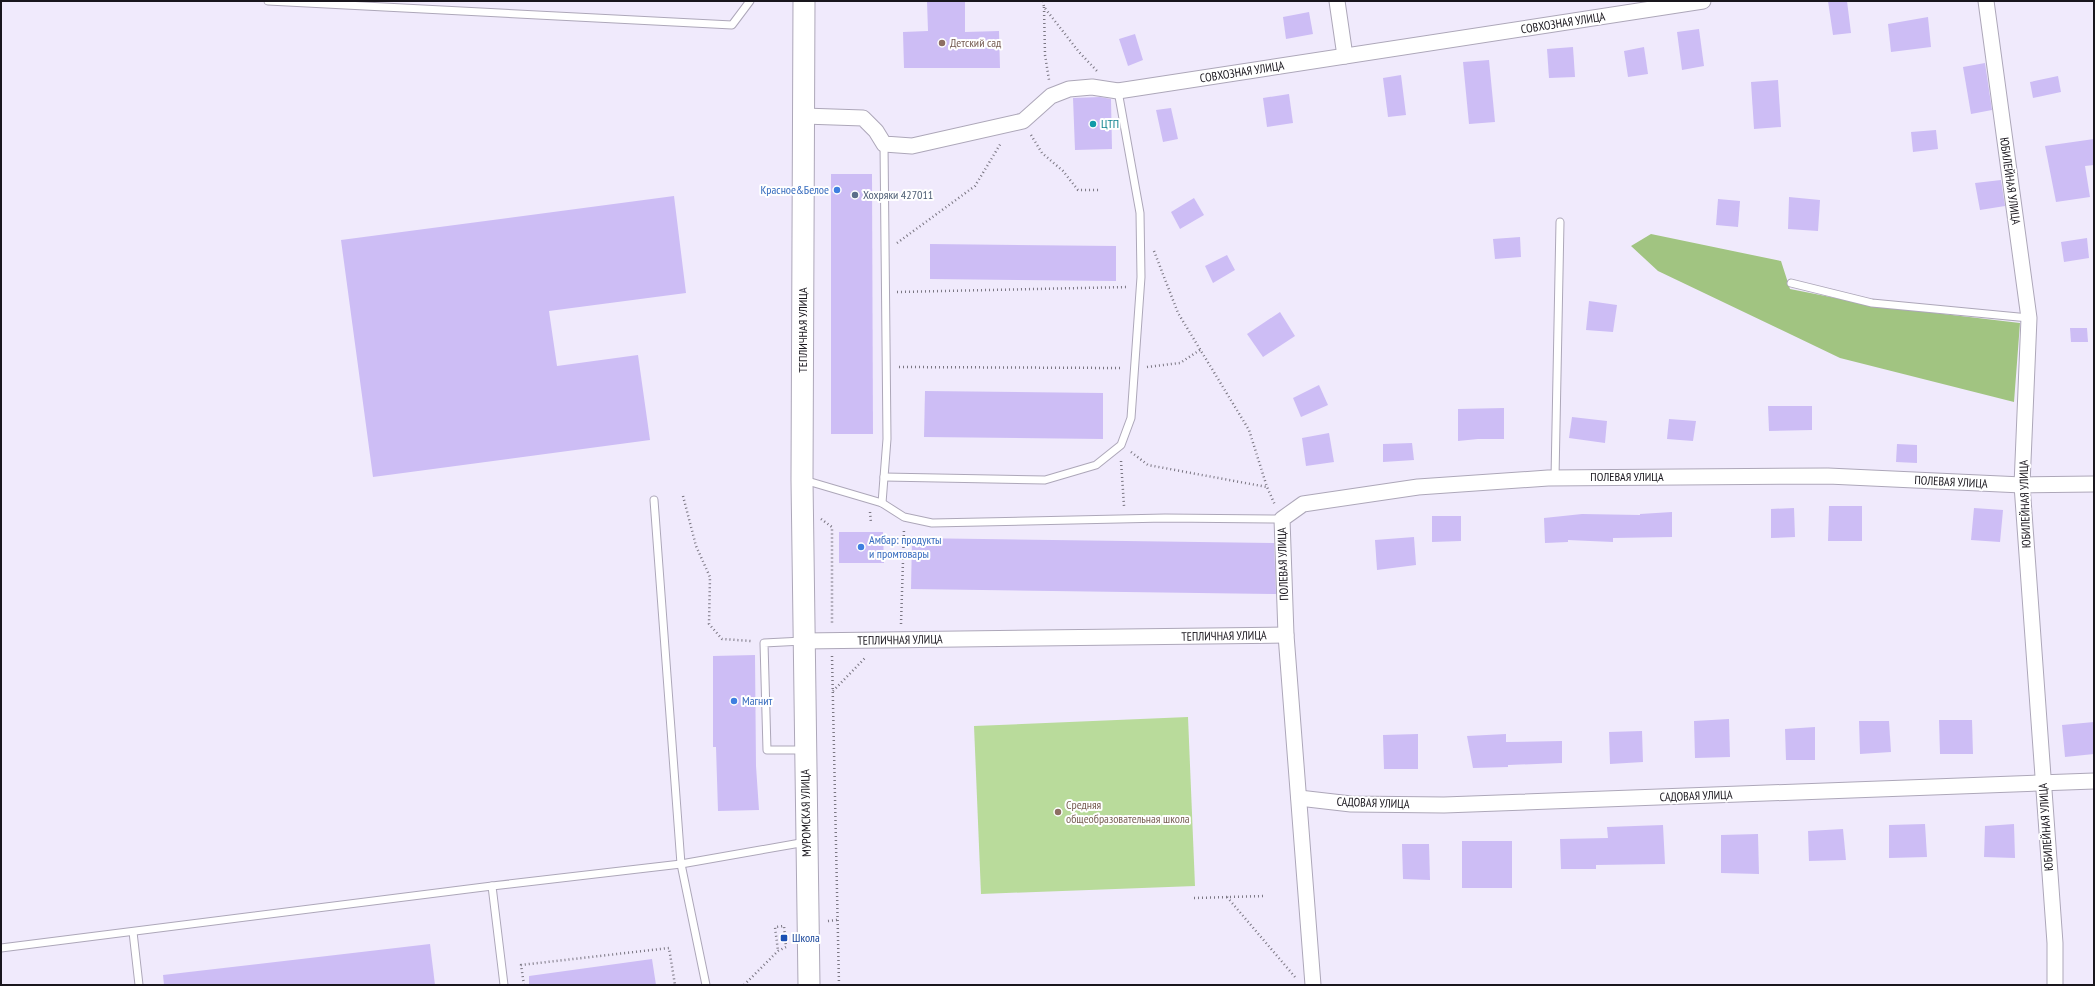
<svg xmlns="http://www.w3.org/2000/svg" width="2095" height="986" font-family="'PT Sans Narrow',sans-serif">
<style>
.green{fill:#b9db9b}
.forest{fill:#a1c481}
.building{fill:#cdbdf5}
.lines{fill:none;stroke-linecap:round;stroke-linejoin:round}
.lane-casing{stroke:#ada7b9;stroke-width:9}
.street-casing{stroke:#ada7b9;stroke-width:17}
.secondary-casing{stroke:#ada7b9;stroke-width:23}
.path{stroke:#7a7682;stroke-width:2.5;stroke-dasharray:1 3;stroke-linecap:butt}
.lane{stroke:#fff;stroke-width:7}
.street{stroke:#fff;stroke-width:15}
.secondary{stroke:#fff;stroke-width:21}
.education-dot{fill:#8d6e63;stroke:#fff;stroke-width:1.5}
.culture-dot{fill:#0f9aa8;stroke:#fff;stroke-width:1.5}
.shop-dot{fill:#3f7fe0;stroke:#fff;stroke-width:1.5}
.service-dot{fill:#5c6f8a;stroke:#fff;stroke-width:1.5}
.transit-dot{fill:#1a4fb4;stroke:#fff;stroke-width:1.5}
.labels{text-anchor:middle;stroke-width:4;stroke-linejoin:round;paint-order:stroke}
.street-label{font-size:12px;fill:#19161d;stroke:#fff}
.education-label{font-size:12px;fill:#785e54;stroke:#fff;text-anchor:start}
.culture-label{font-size:12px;fill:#0d838f;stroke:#fff;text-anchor:start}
.shop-label{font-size:12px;fill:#366cbe;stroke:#fff;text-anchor:start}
.service-label{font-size:12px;fill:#4e5e75;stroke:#fff;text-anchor:start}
.transit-label{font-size:12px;fill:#164399;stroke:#fff;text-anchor:start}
</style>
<rect width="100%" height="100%" fill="#f0eafc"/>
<polygon class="green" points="1188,717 1195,886 981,894 974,726"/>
<polygon class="forest" points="1651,234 1781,261 1790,289 1876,306 2020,323 2014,402 1840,358 1658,271 1631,246"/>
<g class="building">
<polygon points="927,1 965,1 965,32 999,31 1000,68 904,68 903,32 928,31"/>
<polygon points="1828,1 1847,1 1851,33 1833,35"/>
<polygon points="1309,12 1313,34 1286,39 1283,17"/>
<polygon points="1928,17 1931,47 1891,52 1888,24"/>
<polygon points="1699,29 1704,66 1682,70 1677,32"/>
<polygon points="1135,34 1143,60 1128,66 1119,39"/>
<polygon points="1573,47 1575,77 1549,78 1547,49"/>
<polygon points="1644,47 1648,74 1628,77 1624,51"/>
<polygon points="1489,60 1495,122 1469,124 1463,62"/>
<polygon points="1985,63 1992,110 1971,114 1963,67"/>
<polygon points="1401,75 1406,115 1388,117 1383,78"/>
<polygon points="2058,76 2061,92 2033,98 2030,82"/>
<polygon points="1778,80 1781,127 1754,129 1751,82"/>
<polygon points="1289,94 1293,123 1267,127 1263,98"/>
<polygon points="1100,97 1111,99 1112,149 1075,150 1073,98"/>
<polygon points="1171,108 1178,139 1163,142 1156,110"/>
<polygon points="1936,130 1938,149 1913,152 1911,132"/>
<polygon points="2094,139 2094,165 2085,166 2090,197 2056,202 2045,146"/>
<polygon points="831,174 872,174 873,434 831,434"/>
<polygon points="2001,180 2005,206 1980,210 1975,183"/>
<polygon points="674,196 686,293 549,311 557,366 638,355 650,440 373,477 341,240"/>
<polygon points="1789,197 1820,200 1818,231 1788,229"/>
<polygon points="1194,198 1204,215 1180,229 1171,212"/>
<polygon points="1718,199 1740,201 1738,227 1716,225"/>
<polygon points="1520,237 1521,257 1495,259 1493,239"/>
<polygon points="2087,238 2089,258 2064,262 2061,242"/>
<polygon points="930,244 1116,246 1116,281 930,279"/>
<polygon points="1227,255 1235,270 1213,283 1205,266"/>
<polygon points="1589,301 1617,305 1613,332 1586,330"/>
<polygon points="1280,312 1295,336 1263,357 1247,334"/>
<polygon points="2070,328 2087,328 2088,342 2071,342"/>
<polygon points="1319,385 1328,405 1301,417 1293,398"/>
<polygon points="925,391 1103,393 1103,439 924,437"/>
<polygon points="1768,406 1812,406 1812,430 1769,431"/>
<polygon points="1504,408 1504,439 1478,439 1458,441 1458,409"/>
<polygon points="1572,417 1607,421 1605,443 1569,438"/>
<polygon points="1669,419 1696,421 1693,441 1667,439"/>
<polygon points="1329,433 1334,462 1306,466 1302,438"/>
<polygon points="1412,443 1414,460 1383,462 1383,444"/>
<polygon points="1897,444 1917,445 1917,463 1896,462"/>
<polygon points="1829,506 1862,506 1862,541 1828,541"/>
<polygon points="1794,508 1795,537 1771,538 1771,509"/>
<polygon points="1974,508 2003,510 2000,542 1971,540"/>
<polygon points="1672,512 1672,537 1613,538 1613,542 1568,540 1568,542 1545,543 1544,518 1582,514 1640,515 1640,514"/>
<polygon points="1432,516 1461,516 1461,541 1432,542"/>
<polygon points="839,532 883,532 884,563 839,563"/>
<polygon points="1414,537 1416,565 1377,570 1375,540"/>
<polygon points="912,538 1274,543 1276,594 911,589"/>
<polygon points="755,655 756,766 759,810 718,811 716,747 713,747 713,656"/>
<polygon points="1729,719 1730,757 1695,758 1694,721"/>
<polygon points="1939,720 1972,720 1973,754 1940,754"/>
<polygon points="1859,721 1889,721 1891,752 1860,754"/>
<polygon points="2094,722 2094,754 2065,757 2062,725"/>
<polygon points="1815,727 1815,760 1786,760 1785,729"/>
<polygon points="1642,731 1643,762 1610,764 1609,732"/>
<polygon points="1418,734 1418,769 1384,769 1383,735"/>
<polygon points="1506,734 1506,742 1562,741 1562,763 1508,765 1508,767 1473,768 1467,736"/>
<polygon points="1925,824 1927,857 1889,858 1889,825"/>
<polygon points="2014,824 2015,858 1984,857 1985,826"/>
<polygon points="1663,825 1665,864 1596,865 1596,869 1561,869 1560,839 1608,838 1607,827"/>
<polygon points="1843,829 1846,860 1809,861 1808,831"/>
<polygon points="1758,834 1759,874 1721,873 1721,835"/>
<rect x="1462" y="841" width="50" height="47"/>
<polygon points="1402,844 1429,844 1430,880 1403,879"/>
<polygon points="430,944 435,985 164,985 163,975"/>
<polygon points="652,959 656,985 529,985 529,976"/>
</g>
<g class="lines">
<g class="lane-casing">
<g id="lane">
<polyline points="268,1 732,25 750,1"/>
<polyline points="1791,283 1872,303 2029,318"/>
<polyline points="884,477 1045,480 1096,465 1121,445 1131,418 1141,277 1140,213 1118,91"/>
<polyline points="1555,478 1560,222"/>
<polyline points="804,480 882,503 904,517 932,523 1165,518 1282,519"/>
<polyline points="654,500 681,864 706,985"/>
<polyline points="882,503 887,439 884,144"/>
<polyline points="803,641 764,643 767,750 804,750"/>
<polyline points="133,932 139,985"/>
<polyline points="1,948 492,886"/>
<polyline points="504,985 492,886 681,864 806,842"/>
</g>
</g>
<g class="street-casing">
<g id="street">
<polyline points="1337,1 1345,56"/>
<polyline points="1986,1 2029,318 2022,485 2055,943 2055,985"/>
<polyline points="804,116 863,118 876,131 884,144 912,146 1023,121 1051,96 1069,89 1092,87 1118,91 1703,1"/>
<polyline points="803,641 1286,635"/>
<polyline points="1299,798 1351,804 1444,805 2094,781"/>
<polyline points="1313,985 1286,635 1282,519 1303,504 1418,487 1548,478 1828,476 2022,485 2094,484"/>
</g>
</g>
<g class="secondary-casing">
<polyline id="secondary" points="804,1 802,480 809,985"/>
</g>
<g class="path">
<polyline points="1043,1 1044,7 1079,52 1097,71"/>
<polyline points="1044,7 1045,55 1049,80"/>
<polyline points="1031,135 1042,153 1063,171 1078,190 1101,190"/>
<polyline points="897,243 975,186 1001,143"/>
<polyline points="1154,251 1178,313 1249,430 1267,487 1275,505"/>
<polyline points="897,292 1128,287"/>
<polyline points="899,367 1122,368"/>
<polyline points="1147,367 1180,363 1200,350"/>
<polyline points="1131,452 1148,465 1267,487"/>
<polyline points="1121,461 1124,506"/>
<polyline points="683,496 696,546 710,577 709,624 722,639 751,641"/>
<polyline points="870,512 871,523"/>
<polyline points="821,519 832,527 832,625"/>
<polyline points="901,624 904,529"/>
<polyline points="832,656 839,985"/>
<polyline points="833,691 866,657"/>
<polyline points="1227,897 1295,977"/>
<polyline points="1194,898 1264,896"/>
<polyline points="828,921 837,920"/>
<polyline points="524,985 521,965 669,948 675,985"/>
<polyline points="744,985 778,951 786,947 784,926 775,927 778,951"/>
</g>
<use href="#lane" class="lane"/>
<use href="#street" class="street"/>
<use href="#secondary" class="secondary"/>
</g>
<g class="education-dot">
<circle cx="942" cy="43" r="4"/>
<circle cx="1058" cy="812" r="4"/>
</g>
<circle class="culture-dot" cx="1093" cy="124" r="4"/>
<g class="shop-dot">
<circle cx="837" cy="190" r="4"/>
<circle cx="861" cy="547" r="4"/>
<circle cx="734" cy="701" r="4"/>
</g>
<circle class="service-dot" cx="855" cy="195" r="4"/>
<rect class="transit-dot" x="780" y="934" width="8" height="8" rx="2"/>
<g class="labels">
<g class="street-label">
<text transform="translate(1563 23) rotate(-9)" y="4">СОВХОЗНАЯ УЛИЦА</text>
<text transform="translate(1242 72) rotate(-9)" y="4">СОВХОЗНАЯ УЛИЦА</text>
<text transform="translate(2010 181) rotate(82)" y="4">ЮБИЛЕЙНАЯ УЛИЦА</text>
<text transform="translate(803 330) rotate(-90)" y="4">ТЕПЛИЧНАЯ УЛИЦА</text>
<text x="1627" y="481">ПОЛЕВАЯ УЛИЦА</text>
<text transform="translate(1951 482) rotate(3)" y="4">ПОЛЕВАЯ УЛИЦА</text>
<text transform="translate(2025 504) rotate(-92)" y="4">ЮБИЛЕЙНАЯ УЛИЦА</text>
<text transform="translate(1283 564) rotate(-92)" y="4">ПОЛЕВАЯ УЛИЦА</text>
<text transform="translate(1224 636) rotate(-1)" y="4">ТЕПЛИЧНАЯ УЛИЦА</text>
<text transform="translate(900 640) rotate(-1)" y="4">ТЕПЛИЧНАЯ УЛИЦА</text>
<text transform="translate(1696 796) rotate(-2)" y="4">САДОВАЯ УЛИЦА</text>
<text transform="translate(1373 803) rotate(2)" y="4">САДОВАЯ УЛИЦА</text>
<text transform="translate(806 813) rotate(-91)" y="4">МУРОМСКАЯ УЛИЦА</text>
<text transform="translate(2046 827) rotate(-94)" y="4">ЮБИЛЕЙНАЯ УЛИЦА</text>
</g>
<g class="education-label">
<text x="950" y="47">Детский сад</text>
<text x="1066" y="809">Средняя<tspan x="1066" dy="14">общеобразовательная школа</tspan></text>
</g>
<g class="culture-label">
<text x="1101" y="128">ЦТП</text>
</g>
<g class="shop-label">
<text x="829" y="194" text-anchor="end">Красное&amp;Белое</text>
<text x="869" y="544">Амбар: продукты<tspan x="869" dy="14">и промтовары</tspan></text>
<text x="742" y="705">Магнит</text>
</g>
<g class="service-label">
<text x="863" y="199">Хохряки 427011</text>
</g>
<g class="transit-label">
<text x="792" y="942">Школа</text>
</g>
</g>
<rect width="2095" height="986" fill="none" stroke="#19161d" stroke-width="4"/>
</svg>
